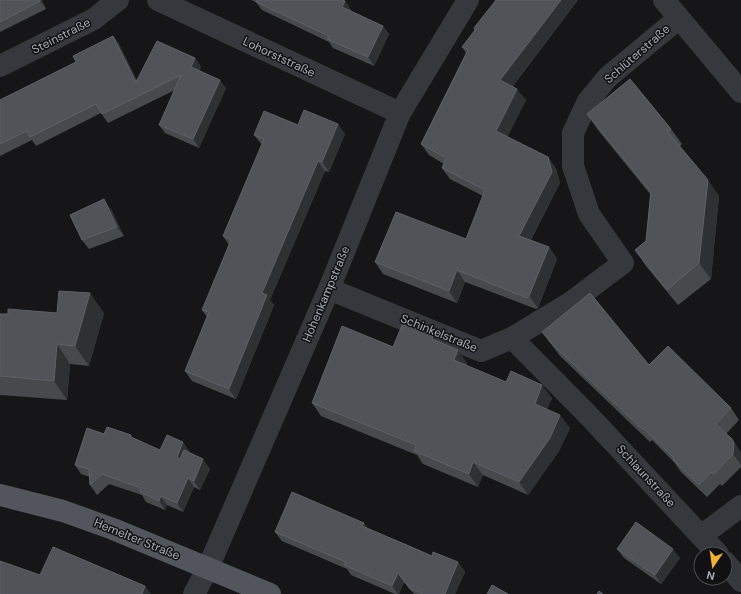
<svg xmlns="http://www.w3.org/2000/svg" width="741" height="594" font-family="'DM Sans',sans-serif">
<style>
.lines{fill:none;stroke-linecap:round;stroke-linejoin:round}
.minor{stroke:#37383d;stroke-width:22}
.major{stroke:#53555c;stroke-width:22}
.wall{fill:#47494d}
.shaded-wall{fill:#2f3033}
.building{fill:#525359;stroke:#5f6168}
.labels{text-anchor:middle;stroke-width:3;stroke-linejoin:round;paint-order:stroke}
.street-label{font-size:12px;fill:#a8adb8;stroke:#111113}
</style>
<rect width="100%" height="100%" fill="#161618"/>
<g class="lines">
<g class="minor">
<polyline points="158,0 400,113"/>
<polyline points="664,0 741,92"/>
<polyline points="0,66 94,19 118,0"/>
<polyline points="329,289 481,351 512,338 590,417 701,536"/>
<polyline points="512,338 570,303 623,263 589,214 573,166 573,133 588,101 608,77 679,18"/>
<polyline points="718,554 701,536 741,506"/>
<polyline points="725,562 741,581"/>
<polyline points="194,594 208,568 329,289 400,113 468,0"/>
</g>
<polyline class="major" points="0,495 63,511 113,529 270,594"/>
</g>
<g class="wall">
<polygon points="0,0 42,0 46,9 0,32"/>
<polygon points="251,0 342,0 345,1 351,10 351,11 383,26 389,34 374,66 333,48 329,42 262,10 256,2"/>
<polygon points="578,0 513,86 526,100 507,137 548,157 556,169 560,183 531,240 549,247 557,259 538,308 536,309 465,282 457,303 383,274 375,262 466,239 483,196 450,179 442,168 444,164 429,155 421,144 466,53 462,47"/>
<polygon points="113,36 119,44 137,81 195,58 201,67 199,70 226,88 199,148 165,133 159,125 175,90 108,123 101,113 36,146 32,140 0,156 0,100 76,62"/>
<polygon points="587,114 671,129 682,144 680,146 719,196 711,279 678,305 646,266 635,250 646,241 650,194 598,130"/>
<polygon points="298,125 345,134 329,172 325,171 270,300 274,305 236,399 192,381 185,371 207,317 202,310 229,245 223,236 262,145 254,135"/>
<polygon points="111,209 124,236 89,249 82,240"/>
<polygon points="57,313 104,313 89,366 70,364 67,400 0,395 0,314 8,314"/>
<polygon points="542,332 649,365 731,408 739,420 726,434 732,439 741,453 741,467 722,486 720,484 707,497 681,472 674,462 652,440 650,442 560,356"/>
<polygon points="436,341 467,363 466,365 506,382 552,398 547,409 570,428 559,451 528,495 483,475 478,487 423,464 417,455 321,416 312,403 393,347"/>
<polygon points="104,434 134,439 160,450 190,452 189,453 210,469 200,490 194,487 183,512 167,505 165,510 146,502 142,495 109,484 97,495 90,485 90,477 81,474 75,465"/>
<polygon points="364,523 368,529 432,556 458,562 465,572 455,594 414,594 404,582 399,594 395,594 351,575 347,569 282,541 275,532"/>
<polygon points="617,549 680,558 661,584 624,558"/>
</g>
<g class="shaded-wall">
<polygon points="40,0 42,0 46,9 40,1"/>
<polygon points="561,0 578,0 508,92 500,80"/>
<polygon points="345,1 351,10 348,16 342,7"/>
<polygon points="383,26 389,34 374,66 368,57"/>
<polygon points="113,36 119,44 142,91 136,82"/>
<polygon points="195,58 201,67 197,75 191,67"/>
<polygon points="220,80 226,88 199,148 193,139"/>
<polygon points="517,89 526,100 505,142 496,131"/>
<polygon points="338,124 345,134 329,172 322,162"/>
<polygon points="548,157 556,169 560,183 527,247 519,236"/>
<polygon points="318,161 325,171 270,300 274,305 236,399 229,389 262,293"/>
<polygon points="708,180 719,196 711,279 699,263"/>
<polygon points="104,199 111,209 124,236 117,227"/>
<polygon points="549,247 557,259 538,308 529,296"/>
<polygon points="457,270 465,282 457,303 449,291"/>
<polygon points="90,293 104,313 89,366 75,346"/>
<polygon points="433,336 442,349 432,339"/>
<polygon points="57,344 70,364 67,400 54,381"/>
<polygon points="458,350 467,363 463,373 454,360"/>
<polygon points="542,385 552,398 544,417 535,404"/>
<polygon points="560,415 570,428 559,451 528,495 519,482"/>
<polygon points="732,439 741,453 741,465 733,454"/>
<polygon points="183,442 190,452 183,466 177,457"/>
<polygon points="203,459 210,469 200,490 194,481"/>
<polygon points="473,462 483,475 478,487 469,474"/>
<polygon points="188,478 194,487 183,512 177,503"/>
<polygon points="161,496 167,505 165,510 159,501"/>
<polygon points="364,523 370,532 362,526"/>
<polygon points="673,549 680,558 661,584 655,575"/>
<polygon points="458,562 465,572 455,594 445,594"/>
<polygon points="398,573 404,582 399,594 398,594 392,586"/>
<polygon points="145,586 151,594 142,594"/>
</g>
<g class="building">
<polygon points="0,0 40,0 40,1 0,22"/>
<polygon points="257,0 342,0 345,1 342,7 383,26 368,57 327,39 329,36 256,2"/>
<polygon points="496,0 561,0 500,80 517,89 496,131 548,157 552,172 519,236 549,247 529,296 527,298 457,270 449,291 375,262 396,212 466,239 485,190 442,168 446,158 421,144 468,50 462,47 475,30 474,28"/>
<polygon points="113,36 136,82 157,41 195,58 191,67 220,80 193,139 159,125 181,75 102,114 96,104 30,137 27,131 0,144 0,100 76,62 73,56"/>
<polygon points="630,79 671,129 667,131 708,180 699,263 667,290 635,250 646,241 651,192 587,114"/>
<polygon points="304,110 338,124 322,162 318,161 262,293 267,295 229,389 185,371 209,312 202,310 231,240 223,236 264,139 254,135 264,111 298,125"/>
<polygon points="104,199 117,227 82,240 70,215"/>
<polygon points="59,291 90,293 75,346 57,344 54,381 0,376 0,314 8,314 8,309 57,313"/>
<polygon points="590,293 649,365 668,346 731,408 716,424 732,439 734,443 733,454 714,474 711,472 699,485 673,460 674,458 643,428 642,429 552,344 542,332"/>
<polygon points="403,323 433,336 432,339 458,350 454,360 506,382 511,371 542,385 535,404 560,415 550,438 519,482 473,462 469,474 414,451 416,445 312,403 342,326 393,347"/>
<polygon points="107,427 131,435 131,437 160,450 167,435 183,442 177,457 180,459 184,450 203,459 194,481 188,478 177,503 161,496 159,501 140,492 141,488 102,474 90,485 89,469 75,465 87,428 104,434"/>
<polygon points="292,492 364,523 362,526 409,546 432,556 433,552 458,562 445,594 423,594 410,589 398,573 392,586 344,565 346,562 275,532"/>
<polygon points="636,522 673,549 655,575 617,549"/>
<polygon points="53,547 145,586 142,594 0,594 0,561 40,575"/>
<polygon points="492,585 508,594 487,594"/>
<polygon points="599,591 603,594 597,594"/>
</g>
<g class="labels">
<g class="street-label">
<text transform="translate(61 36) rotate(-27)" y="4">Steinstraße</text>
<text transform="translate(637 54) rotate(-41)" y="4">Schlüterstraße</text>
<text transform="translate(279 57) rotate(25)" y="4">Lohorststraße</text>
<text transform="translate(326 294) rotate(-67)" y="4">Hohenkampstraße</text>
<text transform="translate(439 333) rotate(22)" y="4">Schinkelstraße</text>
<text transform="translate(646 476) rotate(47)" y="4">Schlaunstraße</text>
<text transform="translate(137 539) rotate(22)" y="4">Hemelter Straße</text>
</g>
</g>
<g transform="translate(713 566) rotate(193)"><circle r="19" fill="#111113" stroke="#4d4f55"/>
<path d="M0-3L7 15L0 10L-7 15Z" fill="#f2b134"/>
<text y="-6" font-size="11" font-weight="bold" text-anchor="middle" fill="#a8adb8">N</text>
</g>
</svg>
